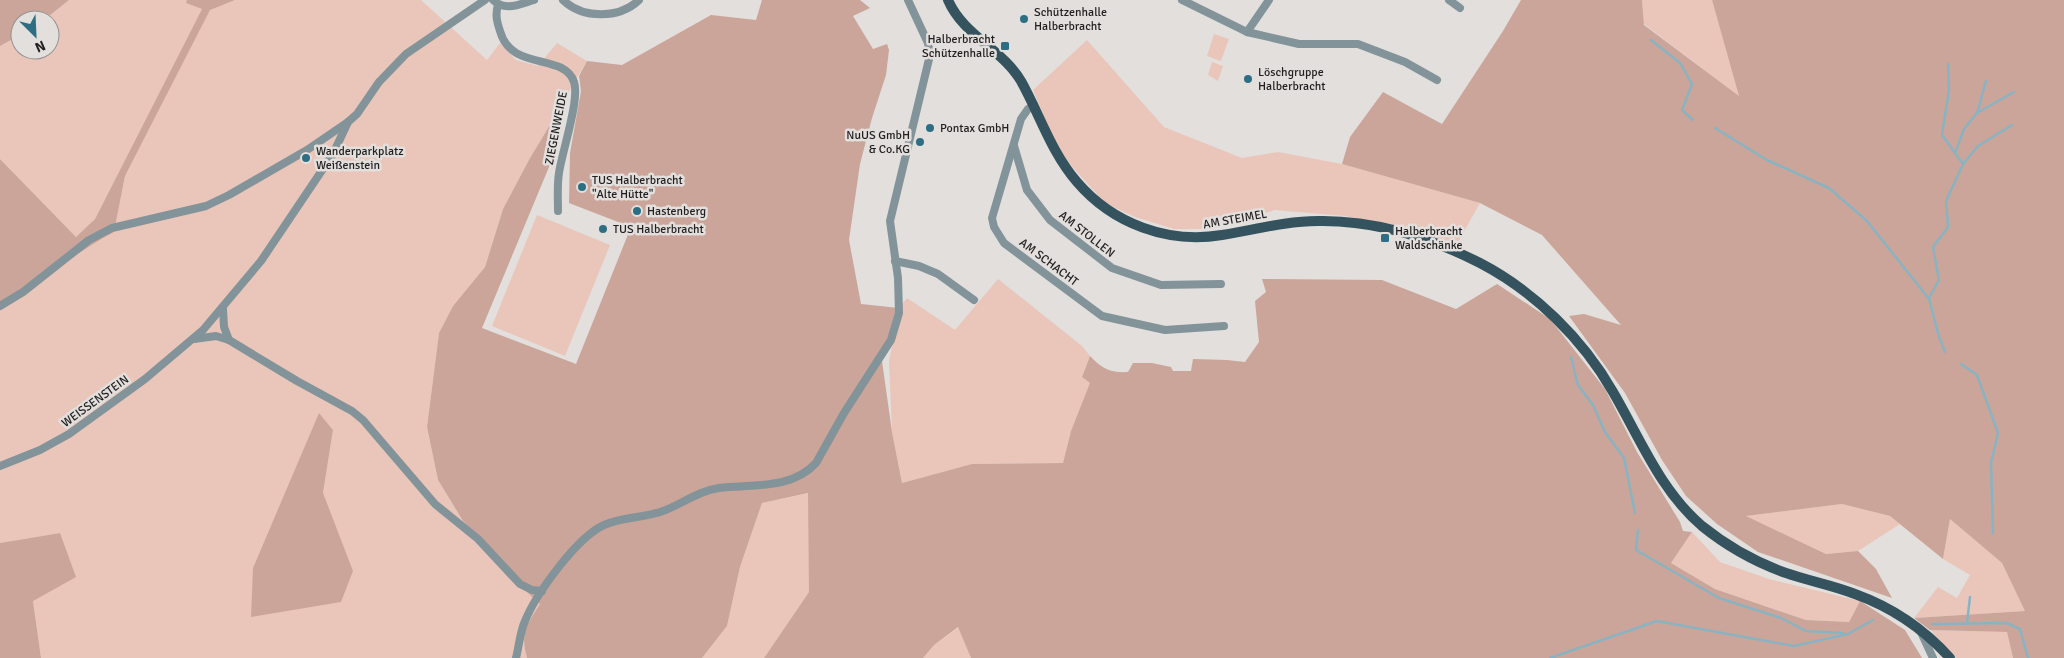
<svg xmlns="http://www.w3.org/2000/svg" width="2064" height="658" font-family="Signika,sans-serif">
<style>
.green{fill:#eac6ba;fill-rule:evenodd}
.forest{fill:#cba599}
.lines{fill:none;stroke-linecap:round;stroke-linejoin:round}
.stream{stroke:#8ab3c2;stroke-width:2.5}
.minor{stroke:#829399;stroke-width:8}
.major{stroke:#34535e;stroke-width:10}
.poi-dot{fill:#2e6e82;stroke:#e2dfdd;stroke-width:2}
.labels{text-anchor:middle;stroke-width:5;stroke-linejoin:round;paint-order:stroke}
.poi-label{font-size:12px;fill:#201e1e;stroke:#e2dfdd;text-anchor:start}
.street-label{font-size:12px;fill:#201e1e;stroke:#e2dfdd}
</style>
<rect width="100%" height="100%" fill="#e2dfdd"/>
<g class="green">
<polygon points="69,0 187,0 187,3 202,9 95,219 76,237 0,159 0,46 20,35 20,50 50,50 50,20 44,20"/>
<path d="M 235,0 L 421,0 L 487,60 L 500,43 L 516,60 L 538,66 L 557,43 L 587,61 L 530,158 L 503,209 L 485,267 L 453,306 L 439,333 L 427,427 L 438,480 L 463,521 L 511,572 L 517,583 L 541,604 C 526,626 520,631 527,658 L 41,658 L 33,601 L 60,533 L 0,543 L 0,302 L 90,244 L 114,232 L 125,176 L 210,9 ZM 319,413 L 333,430 L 323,493 Z"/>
<polygon points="1642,0 1712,0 1740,97 1644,24"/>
<polygon points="1214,34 1229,39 1221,61 1207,56"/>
<polygon points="1087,40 1164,127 1242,158 1278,152 1342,164 1480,203 1456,246 1409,228 1345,216 1275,210 1210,229 1174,229 1135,217 1105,203 1066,160 1055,143 1033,90"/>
<polygon points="1212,62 1223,66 1218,81 1208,75"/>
<polygon points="537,215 610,245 565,356 492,326"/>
<polygon points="998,279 1082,346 1090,356 1082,377 1091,383 1071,431 1063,463 973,464 902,483 892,432 889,361 899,308 907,298 955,330"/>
<polygon points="809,493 809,592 764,658 702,658 727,626 740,567 762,503"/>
<polygon points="1842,504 1890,516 1900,524 1858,551 1826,554 1745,516"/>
<polygon points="1950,519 2002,563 2026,611 1914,618 1938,587 1957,598 1970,575 1943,559"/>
<polygon points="1692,532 1720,562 1769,579 1860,601 1849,622 1806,620 1715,589 1671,563"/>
<polygon points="959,627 971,658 923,658 934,645"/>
<polygon points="1931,630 2007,632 2013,658 1954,658"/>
</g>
<g class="forest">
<polygon points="0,0 69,0 44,20 20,20 20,35 0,46"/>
<path d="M 187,0 L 235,0 L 210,10 L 125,176 L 114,232 C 74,253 41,283 0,302 L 0,159 L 76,237 L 95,219 L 202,9 L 186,3 Z"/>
<path d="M 762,0 L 860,0 L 870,8 L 853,16 L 873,49 L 887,44 L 889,50 L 886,75 L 872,118 L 860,164 L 849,240 L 861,304 L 899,308 L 882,361 L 892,432 L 902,483 L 972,464 L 1063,463 L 1071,431 L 1090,383 L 1082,377 L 1090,356 C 1102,369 1111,373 1128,372 L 1133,363 L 1152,363 L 1171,367 L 1173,371 L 1191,371 L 1193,359 L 1227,360 L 1245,362 L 1259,342 L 1255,301 L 1266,292 L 1262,279 L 1382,280 L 1456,309 L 1497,284 L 1550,319 L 1605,389 L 1637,452 L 1680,522 L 1683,531 L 1692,532 L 1671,563 L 1715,589 L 1806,620 L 1849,622 L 1860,601 L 1905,630 L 1922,658 L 971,658 L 958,627 L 934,645 L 923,658 L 764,658 L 809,592 L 808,493 L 762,503 L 740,567 L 727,626 L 702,658 L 527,658 C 520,632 526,626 540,604 L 517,583 L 511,572 L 463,521 L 438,480 L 427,427 L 439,333 L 453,306 L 485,267 L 503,209 L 530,158 L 569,93 L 549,167 L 482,328 L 576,364 L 631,227 L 569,203 L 570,153 L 581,91 L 579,76 L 587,61 L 622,65 L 711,15 L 756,20 Z"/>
<polygon points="1521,0 1642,0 1644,25 1739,96 1712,0 2064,0 2064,658 2013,658 2007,632 1930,630 1914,618 2025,611 2002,563 1950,519 1943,559 1890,516 1842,504 1746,516 1826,554 1858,551 1876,569 1892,598 1758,552 1717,524 1686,496 1662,460 1625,393 1569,316 1584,314 1621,325 1542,235 1480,203 1342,164 1350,137 1383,92 1442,124 1503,31"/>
<polygon points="319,413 333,430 323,493 353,571 341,602 251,617 253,568"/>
<polygon points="60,533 76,577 33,601 41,658 0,658 0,543"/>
</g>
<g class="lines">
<g class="stream">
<polyline points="1651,40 1680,63 1692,84 1682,110 1693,120"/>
<polyline points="1977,113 1986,81"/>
<polyline points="1715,128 1767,160 1829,188 1867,221 1929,299 1939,337 1945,352"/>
<polyline points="1955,153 1964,129 1977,113 2014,92"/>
<polyline points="1963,164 1978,146 2012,125"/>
<polyline points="1929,298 1939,280 1933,247 1948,227 1946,201 1963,164 1942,135 1949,90 1948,64"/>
<polyline points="1571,357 1578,385 1593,405 1605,432 1624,458 1635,513"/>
<polyline points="1961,364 1977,375 1998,433 1991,463 1993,533"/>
<polyline points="1638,530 1636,550 1719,598 1781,618 1806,631 1843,633"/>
<polyline points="1967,623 1970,597"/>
<polyline points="1932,624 2007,623 2020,629 2028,658"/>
<polyline points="1550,658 1657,621 1794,646 1848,634 1873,620"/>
</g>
<g class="minor">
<path d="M 493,0 C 505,12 520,4 534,0"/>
<path d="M 563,0 C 583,19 619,19 639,0"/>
<polyline points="1182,0 1247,32 1299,44 1358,44 1405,62 1437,80"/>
<polyline points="1449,0 1460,8"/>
<path d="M 498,5 C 495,15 497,22 500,31 C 511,72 564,52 574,82 C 580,99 562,152 559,173 C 557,185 558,198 558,211"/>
<polyline points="1247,32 1269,0"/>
<polyline points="1034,105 1028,109 1021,119 992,218 994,227 1004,243 1102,316 1165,330 1224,326"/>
<polyline points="1014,146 1027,190 1050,220 1112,268 1161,285 1221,284"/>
<polyline points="895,261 919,266 938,274 974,300"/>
<polyline points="0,306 23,292 89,240 112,228 206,206 229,195 307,150 348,122 357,114 379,82 406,54 485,0"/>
<polyline points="223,309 224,327 229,340 297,381 352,411 363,420 435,504 478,539 520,584 532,590 542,591"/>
<polyline points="194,339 216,336 229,340"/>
<polyline points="0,466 40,450 69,434 145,379 203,330 261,261 333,154 348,122"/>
<polyline points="1920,630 1933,658"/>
<path d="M 516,658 C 519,646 520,632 525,621 C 536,594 577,537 604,525 C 622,517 644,518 663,511 C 682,504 698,491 719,488 C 752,484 791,490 816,463 L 844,413 L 891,340 L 899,313 L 898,278 L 890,221 L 930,55 L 928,43 L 908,0"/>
</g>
<path class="major" d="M 948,0 C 963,35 1002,49 1021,81 C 1040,115 1051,152 1077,182 C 1113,224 1168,244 1222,235 C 1254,230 1285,221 1318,221 C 1374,220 1431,238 1480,263 C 1534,291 1583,339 1613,392 C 1640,438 1660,490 1702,526 C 1728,547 1755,562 1786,573 C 1809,581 1832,585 1855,594 C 1891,607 1924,629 1950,658"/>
</g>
<g class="poi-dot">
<circle cx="1024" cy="19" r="5"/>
<rect x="1000" y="41" width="10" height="10" rx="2.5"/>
<circle cx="1248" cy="79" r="5"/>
<circle cx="930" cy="128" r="5"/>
<circle cx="920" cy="142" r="5"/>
<circle cx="306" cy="158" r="5"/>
<circle cx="582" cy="187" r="5"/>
<circle cx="637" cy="211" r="5"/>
<circle cx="603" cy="229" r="5"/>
<rect x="1380" y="233" width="10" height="10" rx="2.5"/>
</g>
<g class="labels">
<g class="poi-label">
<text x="1034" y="16">Schützenhalle<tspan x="1034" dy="14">Halberbracht</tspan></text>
<text x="995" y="43" text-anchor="end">Halberbracht<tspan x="995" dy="14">Schützenhalle</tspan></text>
<text x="1258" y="76">Löschgruppe<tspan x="1258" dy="14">Halberbracht</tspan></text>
<text x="940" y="132">Pontax GmbH</text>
<text x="910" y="139" text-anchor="end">NuUS GmbH<tspan x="910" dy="14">&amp; Co.KG</tspan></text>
<text x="316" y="155">Wanderparkplatz<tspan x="316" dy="14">Weißenstein</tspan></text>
<text x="592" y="184">TUS Halberbracht<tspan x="592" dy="14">"Alte Hütte"</tspan></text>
<text x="647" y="215">Hastenberg</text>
<text x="613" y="233">TUS Halberbracht</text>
<text x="1395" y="235">Halberbracht<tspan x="1395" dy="14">Waldschänke</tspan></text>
</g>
<g class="street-label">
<text transform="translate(556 128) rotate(-79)" y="4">ZIEGENWEIDE</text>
<text transform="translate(1235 219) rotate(-10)" y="4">AM STEIMEL</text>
<text transform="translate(1087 234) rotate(38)" y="4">AM STOLLEN</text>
<text transform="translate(1049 262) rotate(37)" y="4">AM SCHACHT</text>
<text transform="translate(95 401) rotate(-36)" y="4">WEISSENSTEIN</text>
</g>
</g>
<g transform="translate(35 35) rotate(156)"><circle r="24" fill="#e2dfdd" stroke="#949291"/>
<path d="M0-4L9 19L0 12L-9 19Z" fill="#2e6e82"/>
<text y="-8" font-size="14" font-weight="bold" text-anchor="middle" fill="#201e1e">N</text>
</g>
</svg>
